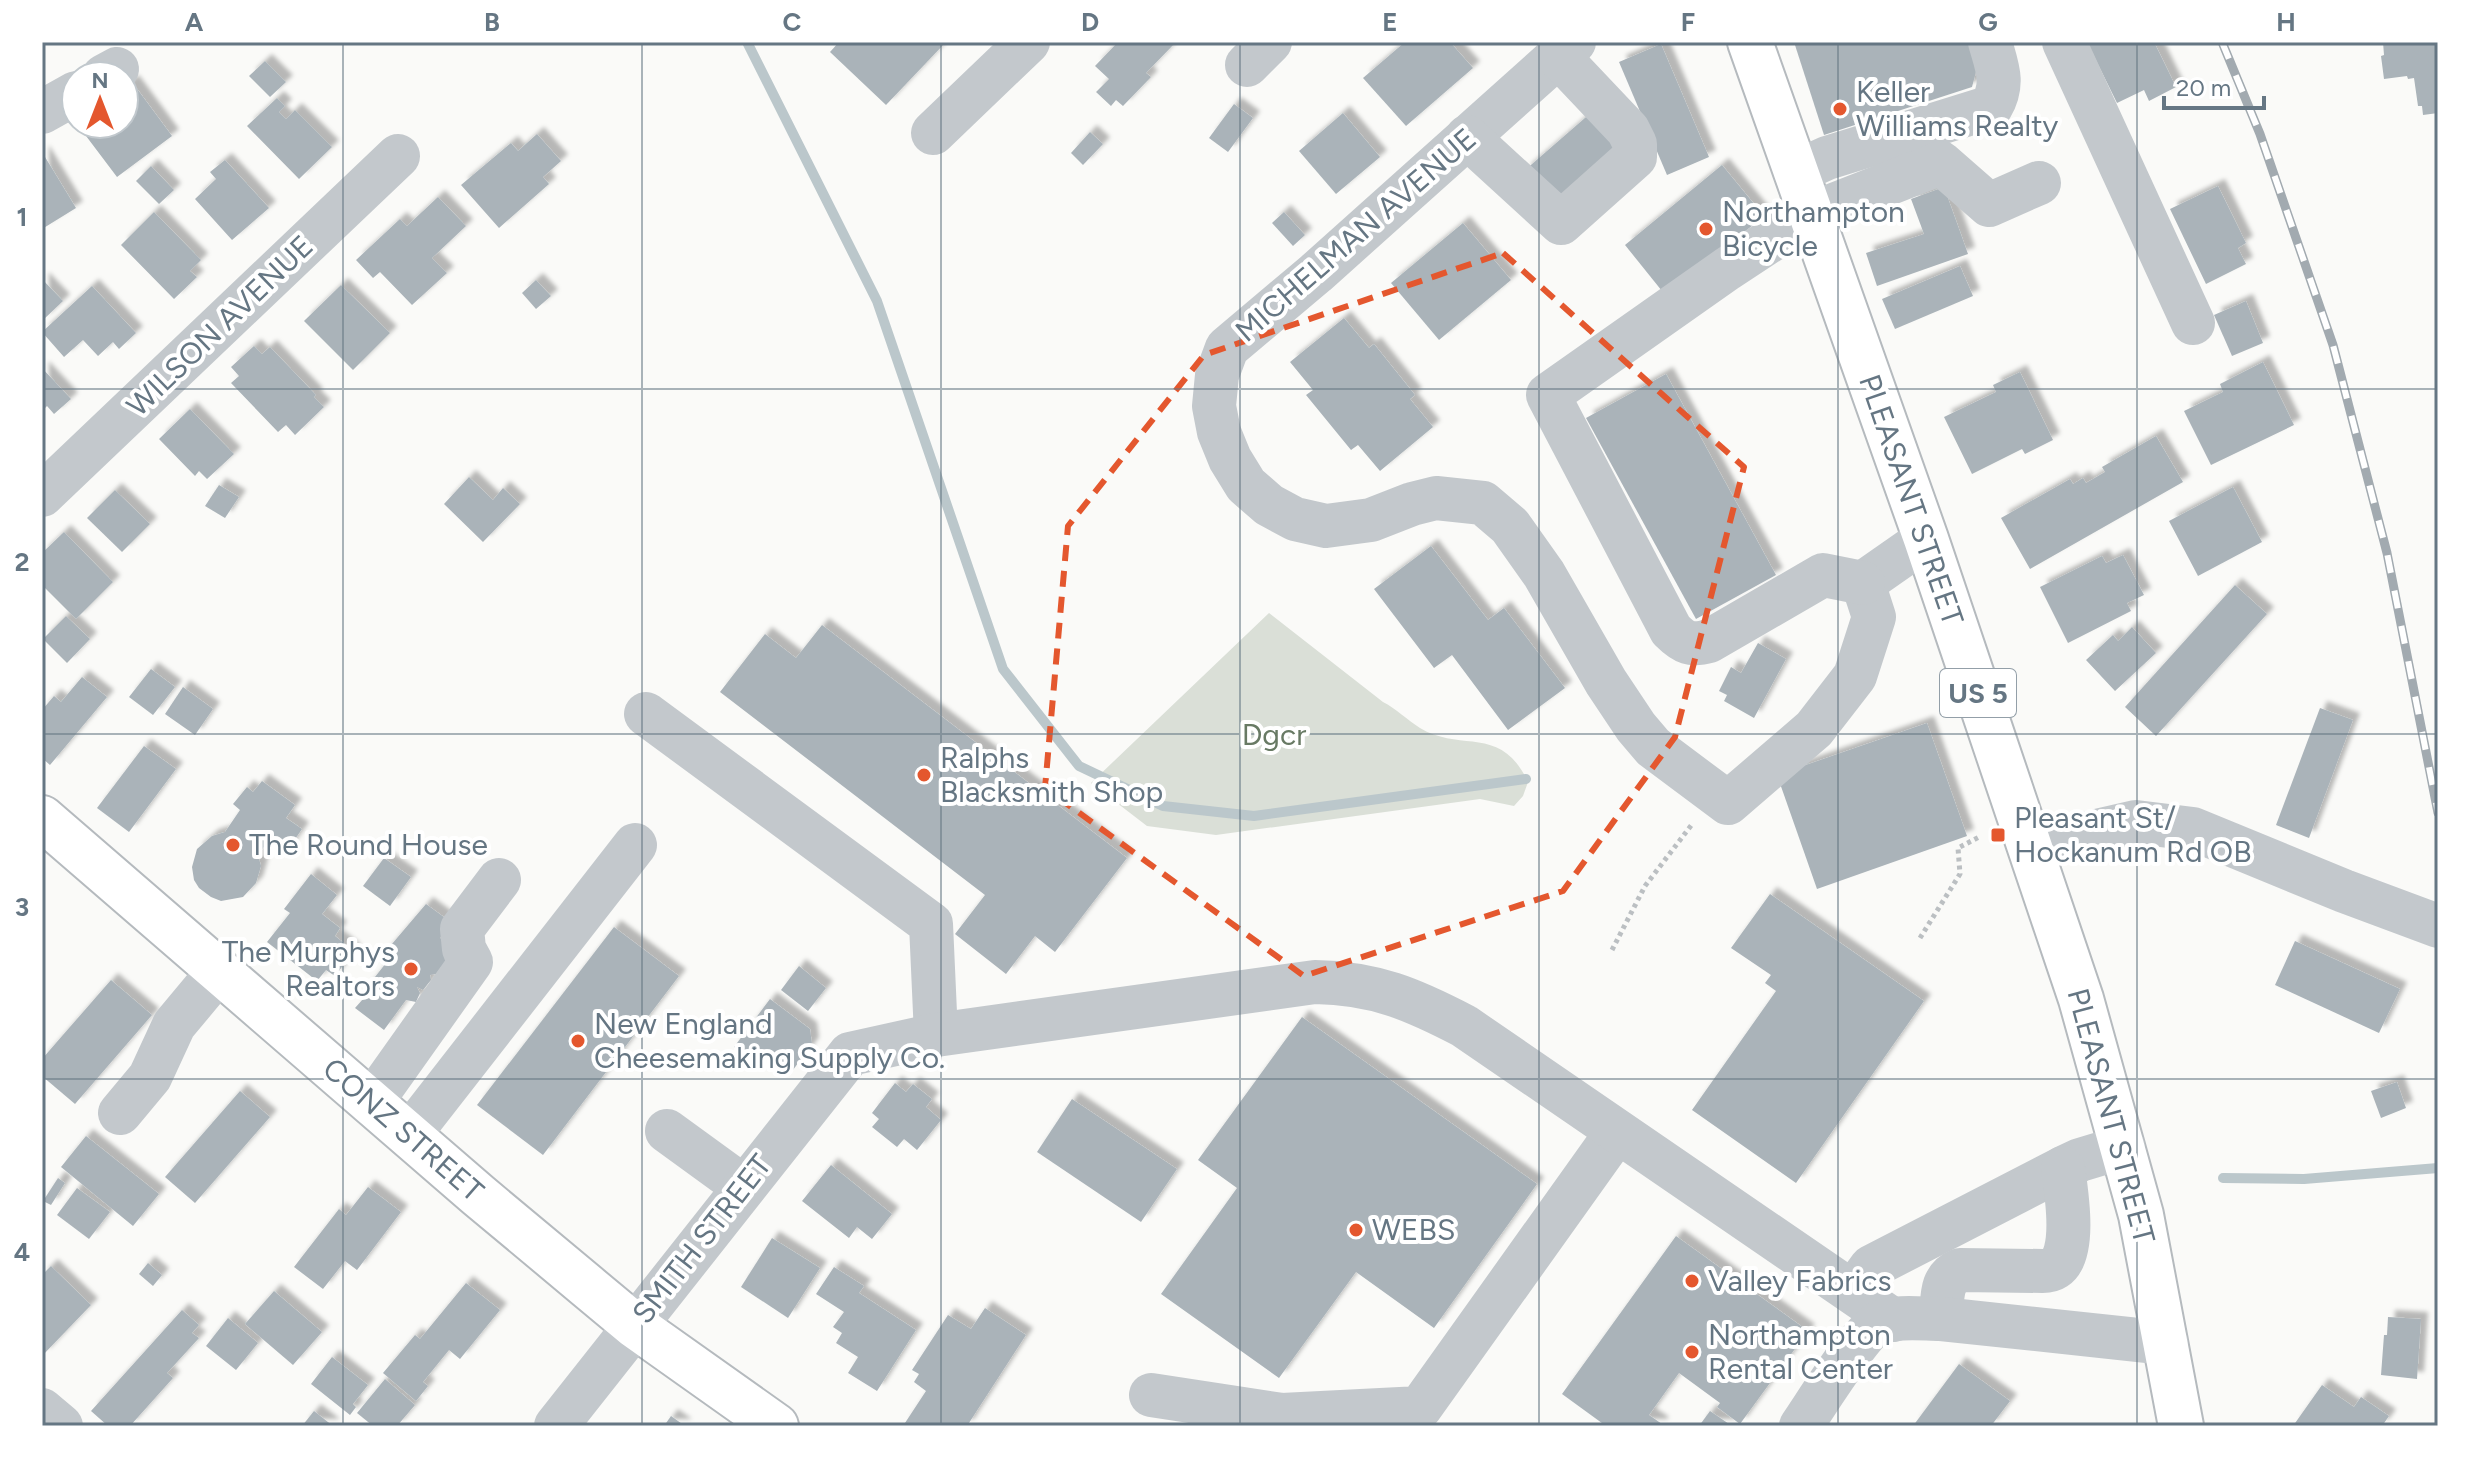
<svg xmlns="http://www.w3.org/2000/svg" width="2480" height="1468" font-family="Figtree,sans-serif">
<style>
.green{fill:#dadfd7}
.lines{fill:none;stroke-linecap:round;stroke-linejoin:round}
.stream{stroke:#bbc7cb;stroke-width:10}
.building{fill:#aab3b9;filter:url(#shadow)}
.major-casing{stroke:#b5babe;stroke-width:48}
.path{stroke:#bbbfc2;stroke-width:5;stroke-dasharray:4 4;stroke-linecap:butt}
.minor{stroke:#c3c8cc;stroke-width:44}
.major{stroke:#fff;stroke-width:44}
.rail-casing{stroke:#a2aab0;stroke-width:9}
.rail{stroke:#fff;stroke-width:6;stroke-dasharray:18;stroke-linecap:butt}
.marked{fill:none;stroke:#e4572e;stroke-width:6;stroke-dasharray:16 10;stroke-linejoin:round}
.grid{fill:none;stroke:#657683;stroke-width:2;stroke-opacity:0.55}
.poi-dot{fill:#e4572e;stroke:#fff;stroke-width:3}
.labels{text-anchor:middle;stroke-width:8;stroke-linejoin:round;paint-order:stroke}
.shield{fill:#fff;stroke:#939fa8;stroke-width:2}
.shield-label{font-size:28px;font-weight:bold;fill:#657683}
.poi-label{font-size:30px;fill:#657683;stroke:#fff;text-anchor:start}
.street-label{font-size:30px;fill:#657683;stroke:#fff}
.park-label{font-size:30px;fill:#687a64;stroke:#fff}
.neatline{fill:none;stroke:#657683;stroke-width:3}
.grid-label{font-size:26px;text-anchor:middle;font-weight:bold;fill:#657683}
</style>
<defs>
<filter id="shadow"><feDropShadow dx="7" dy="-7" stdDeviation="2" flood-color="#0004"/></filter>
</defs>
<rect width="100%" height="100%" fill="#fafaf8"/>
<path class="green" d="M 1269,613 L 1383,702 C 1397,709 1407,720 1420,728 C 1462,753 1501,724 1528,782 L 1523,796 L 1514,806 L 1480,799 L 1216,835 L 1147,826 L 1091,783 Z"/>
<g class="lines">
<g class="stream">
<polyline points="747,42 877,301 1003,669 1079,766 1163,806 1254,816 1526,779"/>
<polyline points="2223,1178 2304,1179 2438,1168"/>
</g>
</g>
<g class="building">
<polygon points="839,42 946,42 886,105 830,52"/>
<polygon points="1118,42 1176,42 1146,73 1151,77 1123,106 1116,100 1111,106 1096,92 1109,79 1095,66"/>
<polygon points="1405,42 1450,42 1473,68 1406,126 1363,78"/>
<polygon points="1794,42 1969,42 1977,68 1972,87 1824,135"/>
<polygon points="2087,42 2154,42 2176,87 2149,101 2144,90 2117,103"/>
<polygon points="2383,42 2438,42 2438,113 2423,115 2422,106 2418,106 2414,78 2408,79 2407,76 2384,79 2381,56 2384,55"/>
<polygon points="1661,44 1709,157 1667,175 1619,62"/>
<polygon points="265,61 286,82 270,97 249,76"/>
<polygon points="132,82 172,136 117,177 77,124 124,124 124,88"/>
<polygon points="277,98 285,106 279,112 286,119 295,110 332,147 299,179 247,126"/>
<polygon points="1234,104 1253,118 1228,152 1209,138"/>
<polygon points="1593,111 1623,145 1553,205 1524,171"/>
<polygon points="1343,113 1380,157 1336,194 1299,151"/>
<polygon points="1090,132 1103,144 1083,165 1071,153"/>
<polygon points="537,134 561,161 543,177 549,184 499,228 461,185 511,143 518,151"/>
<polygon points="42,152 76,208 42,229"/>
<polygon points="225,160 269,208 232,240 195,199 216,179 210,172"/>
<polygon points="1722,165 1764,216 1666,296 1625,245"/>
<polygon points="151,166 174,190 159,204 136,181"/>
<polygon points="2218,186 2246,243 2238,248 2246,264 2206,284 2170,209"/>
<polygon points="1944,187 1968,254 1877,286 1866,253 1924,234 1911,199"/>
<polygon points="438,197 466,226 432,258 447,273 412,305 380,272 373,278 356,260 400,219 407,226"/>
<polygon points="154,212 201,260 190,271 197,277 174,299 121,245"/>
<polygon points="1284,212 1305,235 1293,246 1272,223"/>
<polygon points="1463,223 1511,280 1439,340 1391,283"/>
<polygon points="1960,266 1973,296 1895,329 1882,299"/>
<polygon points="42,279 63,301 42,321"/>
<polygon points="536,280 551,296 536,309 522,293"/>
<polygon points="341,285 390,333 353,370 304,321"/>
<polygon points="92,286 136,333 119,349 113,342 98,356 83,340 64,357 42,332"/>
<polygon points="2246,301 2263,343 2232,356 2214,315"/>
<polygon points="1344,318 1369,348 1374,344 1415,395 1410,399 1433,427 1380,471 1358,445 1351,450 1306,395 1313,390 1290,362"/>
<polygon points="254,346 262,354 270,347 316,395 314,397 324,407 295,435 286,425 278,432 231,383 239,376 231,367"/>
<polygon points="2263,362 2294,425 2211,465 2184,411 2223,392 2220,384"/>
<polygon points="42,368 71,399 54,414 47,406 42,411"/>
<polygon points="2020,372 2053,440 2025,454 2022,449 1972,474 1944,417 1996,392 1993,385"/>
<polygon points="1666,374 1776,575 1696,619 1586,418"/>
<polygon points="190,409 234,454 207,479 199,471 195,476 159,439"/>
<polygon points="2156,436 2183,482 2030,569 2001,518 2070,479 2073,484 2083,478 2086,483 2105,472 2102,467"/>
<polygon points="469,477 493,500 503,488 520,504 483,542 444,504"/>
<polygon points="219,485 239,497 225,518 205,506"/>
<polygon points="2233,487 2262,542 2198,576 2169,521"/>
<polygon points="115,490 150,524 122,552 87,518"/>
<polygon points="64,532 113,582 76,619 42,585 42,553"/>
<polygon points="1431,546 1488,620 1504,608 1565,688 1508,730 1452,655 1434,668 1374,589"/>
<polygon points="2123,555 2144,595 2127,603 2131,611 2068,643 2040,587 2102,556 2106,563"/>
<polygon points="2235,585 2267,614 2156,736 2125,707"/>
<polygon points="66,616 90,639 67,663 43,639"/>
<polygon points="822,625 1127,858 1055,952 1035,936 1006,974 955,934 985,895 720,692 765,634 796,658"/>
<polygon points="2132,627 2156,653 2115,691 2086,660 2113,635 2118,641"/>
<polygon points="1758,643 1786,659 1754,718 1724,701 1727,695 1719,691 1731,667 1741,673"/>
<polygon points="151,669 175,687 153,715 129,697"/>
<polygon points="82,677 107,697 50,765 42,758 42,710 54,696 61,702"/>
<polygon points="183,687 213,709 195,735 165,714"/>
<polygon points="2320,708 2353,720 2309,838 2276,825"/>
<polygon points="1927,723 1967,836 1817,889 1777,775"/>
<polygon points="144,746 176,769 129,832 97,808"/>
<polygon points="262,781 295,805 286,818 302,829 289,848 272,836 258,855 261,866 256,883 243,897 221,901 211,897 199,888 194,880 192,867 197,849 212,836 225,832 240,810 233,804 247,787 253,792"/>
<polygon points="384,858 411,877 390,906 363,886"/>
<polygon points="311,874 337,895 322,914 340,928 335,936 354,951 335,976 326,970 317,981 267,942 290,913 284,909"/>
<polygon points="1770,894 1924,1001 1796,1183 1692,1110 1776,991 1765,983 1771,975 1731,948"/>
<polygon points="426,904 452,923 440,938 450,946 449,957 436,974 430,975 431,980 423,990 417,987 420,993 416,1002 406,1000 384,1030 355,1008 363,999 360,996 386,963 380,958"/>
<polygon points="614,927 679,976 543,1155 477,1105"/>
<polygon points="2295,941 2400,989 2379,1033 2275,985"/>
<polygon points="799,966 826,988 808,1011 781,990"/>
<polygon points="111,980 152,1015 75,1104 42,1076 42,1059"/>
<polygon points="770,999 810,1029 812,1044 793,1070 770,1054 760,1067 734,1047"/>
<polygon points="1302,1017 1537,1184 1434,1328 1356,1272 1279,1378 1161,1294 1237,1188 1198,1160"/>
<polygon points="2397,1082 2406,1108 2381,1118 2371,1091"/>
<polygon points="895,1083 906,1092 913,1084 932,1099 926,1107 941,1120 917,1150 904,1139 897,1147 872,1127 879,1119 872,1113"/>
<polygon points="240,1091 270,1117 195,1203 165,1177"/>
<polygon points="1072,1099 1177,1169 1141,1222 1037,1152"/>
<polygon points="86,1136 159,1194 133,1226 61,1167"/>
<polygon points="831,1165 892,1214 872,1239 857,1227 849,1238 802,1201"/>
<polygon points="58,1178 65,1183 51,1205 43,1201"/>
<polygon points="368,1187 401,1212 357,1270 345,1261 323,1289 294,1267 339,1209 346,1215"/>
<polygon points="77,1188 110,1212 89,1239 57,1215"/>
<polygon points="1676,1236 1808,1331 1740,1424 1717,1407 1720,1403 1679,1373 1649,1415 1662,1424 1660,1426 1606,1426 1562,1394"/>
<polygon points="772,1238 820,1268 788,1318 741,1287"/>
<polygon points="148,1263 162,1275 153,1286 139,1274"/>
<polygon points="51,1266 91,1305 42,1356 42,1275"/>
<polygon points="834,1267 864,1286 859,1293 916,1330 877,1391 848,1373 858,1357 836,1343 842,1333 833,1327 844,1312 816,1294"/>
<polygon points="466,1283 500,1310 460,1359 449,1350 423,1382 428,1386 416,1401 383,1373 415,1335 420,1339"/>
<polygon points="274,1291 322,1332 293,1365 245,1324"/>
<polygon points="985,1308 1026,1335 967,1426 903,1426 926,1391 914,1382 919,1374 912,1370 948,1315 971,1329"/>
<polygon points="182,1310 199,1325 192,1333 199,1338 167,1373 173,1378 130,1426 108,1426 91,1411"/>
<polygon points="2388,1317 2421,1319 2417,1379 2381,1375 2384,1335 2387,1335"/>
<polygon points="228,1318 258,1343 236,1370 206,1346"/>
<polygon points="332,1357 368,1385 353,1404 356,1407 350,1415 311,1384"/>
<polygon points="1959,1364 2010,1401 1991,1426 1913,1426"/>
<polygon points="385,1379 415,1405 397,1426 373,1426 357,1413"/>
<polygon points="2322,1385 2354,1407 2361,1397 2389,1416 2382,1426 2293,1426"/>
<polygon points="314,1411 333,1426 302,1426"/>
<polygon points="1710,1411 1732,1426 1699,1426"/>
<polygon points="671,1416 685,1426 664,1426"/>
</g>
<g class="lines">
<g class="major-casing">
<g id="major">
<polyline points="1750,42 1926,539 2081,999 2141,1215 2181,1426"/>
<polyline points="42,818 478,1195 587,1286 635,1326 776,1426"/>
</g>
</g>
<g class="path">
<polyline points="1920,938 1960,874 1958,848 1981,836"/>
<polyline points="1612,950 1645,886 1693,823"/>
</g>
<g class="minor">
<polyline points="1574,42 1316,273 1227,348 1217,375 1214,406 1219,432 1230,459 1246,485 1269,505 1295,519 1326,526 1371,520 1412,504 1436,498 1483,503 1510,526 1544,574 1606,682 1636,727 1653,747 1728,803 1814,729 1855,676 1874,617 1863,583 1926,539"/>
<polyline points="2064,42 2193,323"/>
<polyline points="1247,65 1270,42"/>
<polyline points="104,76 117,69"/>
<polyline points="42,112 76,93"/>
<polyline points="933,133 1028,42"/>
<polyline points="1467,137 1561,223 1635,157 1635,144 1628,130 1557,55"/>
<path d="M 1796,172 L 1827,158 L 1991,107 C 2005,83 1997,67 1990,42"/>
<polyline points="42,495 398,156"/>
<path d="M 1863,583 L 1823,575 L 1709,641 C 1691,646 1684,643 1671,630 L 1548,395 L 1727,269 L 1811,214 L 1941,163 L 1989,205 L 2039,183"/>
<polyline points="646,714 931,924 936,1035"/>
<polyline points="2031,846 2136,822 2193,829 2344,891 2438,926"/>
<polyline points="371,1103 471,962 464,949 462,929 499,880"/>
<polyline points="120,1113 150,1077 174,1025 219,971"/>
<polyline points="667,1131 744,1187"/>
<polyline points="409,1135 635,845"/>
<polyline points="1853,1292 1871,1267 2063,1168 2080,1160 2123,1147"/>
<path d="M 1941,1319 C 1943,1299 1939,1279 1960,1270 L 2043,1271 C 2046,1271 2052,1270 2055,1268 C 2077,1254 2066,1190 2063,1168"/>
<polyline points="1151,1395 1282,1415 1420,1408 1617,1132"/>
<polyline points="42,1410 61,1426"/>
<path d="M 556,1426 L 850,1054 L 936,1035 L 1315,982 C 1375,983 1412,999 1464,1026 L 1893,1320"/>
<path d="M 1801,1426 C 1815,1406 1861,1331 1879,1323 C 1896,1315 1923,1319 1941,1319 L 2166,1343"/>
</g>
<use href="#major" class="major"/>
<g class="rail-casing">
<polyline id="rail" points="2222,42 2260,134 2333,345 2387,553 2438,813"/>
</g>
<use href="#rail" class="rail"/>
</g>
<path class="marked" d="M 1503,253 L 1744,467 L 1675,737 L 1563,891 L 1304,976 L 1045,788 L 1068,526 L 1204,355 Z"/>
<path class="grid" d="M 343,42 L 343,1426M 642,42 L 642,1426M 941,42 L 941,1426M 1240,42 L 1240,1426M 1539,42 L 1539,1426M 1838,42 L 1838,1426M 2137,42 L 2137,1426M 42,389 L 2438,389M 42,734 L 2438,734M 42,1079 L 2438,1079"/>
<g class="poi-dot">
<circle cx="1840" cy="109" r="8"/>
<circle cx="1706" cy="229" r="8"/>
<circle cx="924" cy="775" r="8"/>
<rect x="1990" y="827" width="16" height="16" rx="4"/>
<circle cx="233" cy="845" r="8"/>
<circle cx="411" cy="969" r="8"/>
<circle cx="578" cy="1041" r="8"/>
<circle cx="1356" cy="1230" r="8"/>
<circle cx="1692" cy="1281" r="8"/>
<circle cx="1692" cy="1352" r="8"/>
</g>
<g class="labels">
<rect class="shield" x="1940" y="669" width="76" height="48" rx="6"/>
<g class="shield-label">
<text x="1978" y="703">US 5</text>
</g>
<g class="poi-label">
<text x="1856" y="102">Keller<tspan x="1856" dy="34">Williams Realty</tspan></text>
<text x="1722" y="222">Northampton<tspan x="1722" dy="34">Bicycle</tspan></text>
<text x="940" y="768">Ralphs<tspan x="940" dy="34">Blacksmith Shop</tspan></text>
<text x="2014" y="828">Pleasant St/<tspan x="2014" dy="34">Hockanum Rd OB</tspan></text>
<text x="249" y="855">The Round House</text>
<text x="395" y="962" text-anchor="end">The Murphys<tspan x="395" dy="34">Realtors</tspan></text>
<text x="594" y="1034">New England<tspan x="594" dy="34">Cheesemaking Supply Co.</tspan></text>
<text x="1372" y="1240">WEBS</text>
<text x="1708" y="1291">Valley Fabrics</text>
<text x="1708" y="1345">Northampton<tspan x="1708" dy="34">Rental Center</tspan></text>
</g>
<g class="street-label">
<text transform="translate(1356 235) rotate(-41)" y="10">MICHELMAN AVENUE</text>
<text transform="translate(220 326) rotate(-44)" y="10">WILSON AVENUE</text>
<text transform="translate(1911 500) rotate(71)" y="10">PLEASANT STREET</text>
<text transform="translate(2111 1116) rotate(75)" y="10">PLEASANT STREET</text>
<text transform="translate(403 1130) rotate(41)" y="10">CONZ STREET</text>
<text transform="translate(702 1239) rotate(-52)" y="10">SMITH STREET</text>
</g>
<g class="park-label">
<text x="1274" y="745">Dgcr</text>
</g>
</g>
<rect width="2480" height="1468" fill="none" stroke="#ffffff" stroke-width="88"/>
<g transform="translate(100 100)"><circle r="38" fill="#ffffff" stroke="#c1c8cd" stroke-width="2"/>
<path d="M0-6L14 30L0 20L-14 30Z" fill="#e4572e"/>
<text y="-12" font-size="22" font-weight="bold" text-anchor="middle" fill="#657683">N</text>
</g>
<path d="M2164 96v12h100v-12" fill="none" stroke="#657683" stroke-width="4"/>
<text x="2176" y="96" font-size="24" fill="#657683" stroke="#ffffff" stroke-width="6" paint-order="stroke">20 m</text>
<rect x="44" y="44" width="2392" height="1380" class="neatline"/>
<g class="grid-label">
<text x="194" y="31">A</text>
<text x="492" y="31">B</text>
<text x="792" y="31">C</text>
<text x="1090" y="31">D</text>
<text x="1390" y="31">E</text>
<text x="1688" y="31">F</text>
<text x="1988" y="31">G</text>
<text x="2286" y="31">H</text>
<text x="22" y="226">1</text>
<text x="22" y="571">2</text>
<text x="22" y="916">3</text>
<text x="22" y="1261">4</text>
</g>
</svg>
